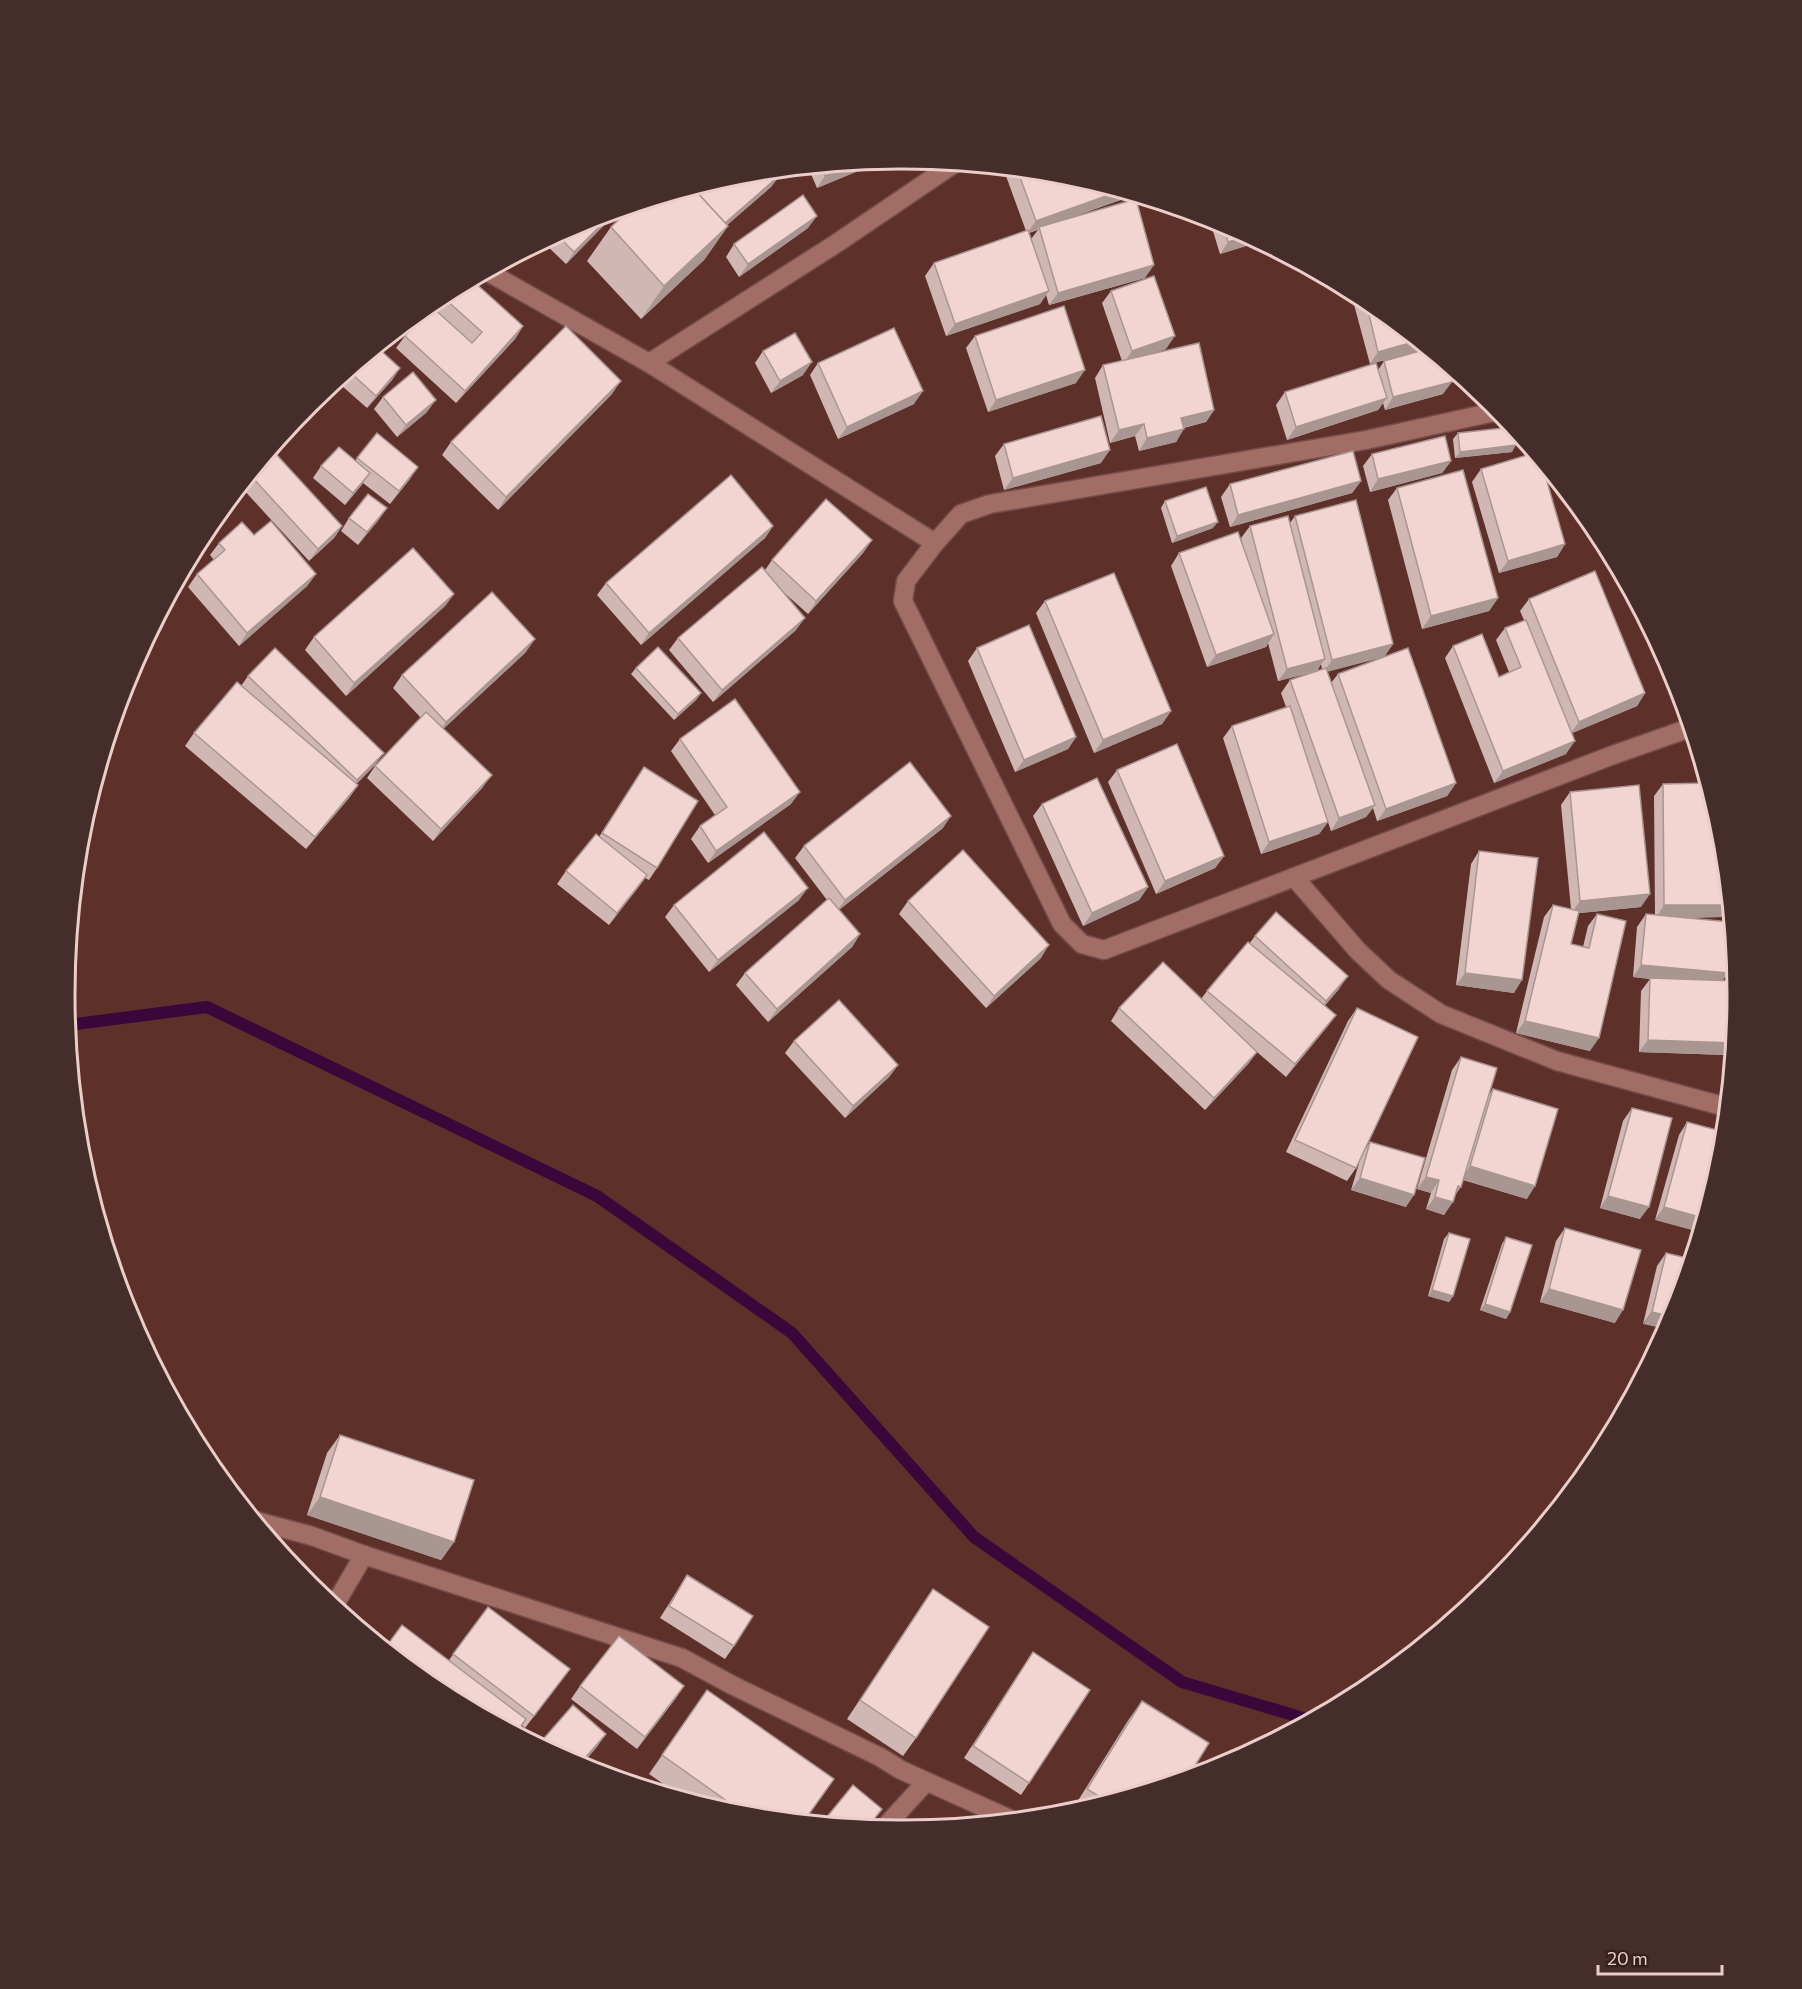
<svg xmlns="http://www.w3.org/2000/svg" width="1802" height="1989" font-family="Commissioner,sans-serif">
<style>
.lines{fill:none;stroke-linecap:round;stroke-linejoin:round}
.stream{stroke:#390739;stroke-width:12}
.street-casing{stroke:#744d49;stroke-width:21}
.street{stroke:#a16d65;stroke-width:18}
.wall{fill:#d0b7b4;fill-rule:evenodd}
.shaded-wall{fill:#a99592}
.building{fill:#f2d5d1;stroke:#a99592;stroke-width:1.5}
.rim{fill:none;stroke:#ebcdc9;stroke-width:3}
</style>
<rect width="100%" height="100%" fill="#5e302a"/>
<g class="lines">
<polyline class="stream" points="68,1025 207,1007 597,1196 792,1333 974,1537 1182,1682 1310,1720"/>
<g class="street-casing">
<g id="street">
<polyline points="488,272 649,363 935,543"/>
<polyline points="649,363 837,243 955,163"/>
<polyline points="1499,411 1366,440 990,504 961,514 935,543 906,581 903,601 1062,924 1082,944 1104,950 1613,755 1690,728"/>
<polyline points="1294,877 1358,951 1389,980 1441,1014 1557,1061 1726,1107"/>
<polyline points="256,1521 312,1536 364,1555 682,1658 732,1685 880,1757 901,1770 1012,1820"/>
<polyline points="334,1606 364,1555"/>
<polyline points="883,1829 926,1782"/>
</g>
</g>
<use href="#street" class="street"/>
</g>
<g class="wall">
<polygon points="887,159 817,188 808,167"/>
<path d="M 1011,169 L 1065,174 L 1129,197 L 1066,219 L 1145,278 L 1049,305 L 1046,295 L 1040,304 L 946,336 L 925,276 L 934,263 L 1026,231 L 1006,176 ZM 1038,230 L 1031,239 L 1029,233 Z"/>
<polygon points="772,186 727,225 728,226 704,260 641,319 587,261 611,227"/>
<polygon points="619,210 566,264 543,242 581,222"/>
<polygon points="1209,218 1221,222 1259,242 1220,254"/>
<polygon points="808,228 739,277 726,257 734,244"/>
<polygon points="1111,291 1166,349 1150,354 1214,410 1206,422 1184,428 1176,442 1139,451 1135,436 1110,443 1095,378 1103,365 1122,361 1102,303"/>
<polygon points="1355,293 1366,299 1427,349 1370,364 1352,297"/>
<polygon points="445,299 523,326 515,339 456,403 396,348 405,336 436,310"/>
<polygon points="975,336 1076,383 988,412 966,348"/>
<polygon points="763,351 803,375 771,393 755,363"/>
<polygon points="1384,361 1443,394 1385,410 1383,403 1378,410 1287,440 1276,405 1285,392 1378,370"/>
<polygon points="818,363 914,404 838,439 810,375"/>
<polygon points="400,368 392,380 367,408 342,386 351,373"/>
<polygon points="612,394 498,510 442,455 451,442"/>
<polygon points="383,397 427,412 397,437 374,409"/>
<polygon points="377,433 410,479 390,504 363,483 345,505 313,478 321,466 355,461"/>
<polygon points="1458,433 1512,452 1455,458 1453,439"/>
<polygon points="1004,444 1101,463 1004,490 995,456"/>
<polygon points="1372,454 1451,461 1442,473 1370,492 1363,466"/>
<polygon points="1481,469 1565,544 1557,557 1499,573 1472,482"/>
<polygon points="251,476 342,526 334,538 309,561 242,488"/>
<polygon points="1361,481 1352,493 1230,527 1221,497 1230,484"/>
<polygon points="1397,488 1498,598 1489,611 1422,629 1388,500"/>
<polygon points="1165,501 1213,528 1172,543 1161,508"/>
<polygon points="387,508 358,545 341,531 349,518"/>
<path d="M 1295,516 L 1393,644 L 1384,657 L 1456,783 L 1447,796 L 1377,821 L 1373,808 L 1366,817 L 1331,831 L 1328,822 L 1319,834 L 1261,854 L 1223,738 L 1232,726 L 1286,707 L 1281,693 L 1290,680 L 1314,672 L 1278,681 L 1268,643 L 1266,647 L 1207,667 L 1171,566 L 1179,553 L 1244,550 L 1241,538 L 1250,526 L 1290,523 ZM 1384,657 L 1338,674 L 1331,683 L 1327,671 ZM 1321,664 L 1322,669 L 1317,671 Z"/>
<polygon points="773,526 765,538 641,645 597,595 606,583"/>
<polygon points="1597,531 1611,558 1605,559"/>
<polygon points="254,535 316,574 307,586 239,646 188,587 197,574 214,560 210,555 219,543"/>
<polygon points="872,540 863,553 808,614 781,590 796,630 713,702 669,650 678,638 765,570 772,560"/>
<polygon points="454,594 445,606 346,696 305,650 314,637"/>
<polygon points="1529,599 1645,693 1637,706 1572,733 1566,754 1494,783 1445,658 1453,646 1499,677 1509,672 1496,640 1505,628 1524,620 1520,611"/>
<polygon points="1045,601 1171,711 1162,724 1094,753 1036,613"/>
<polygon points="977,648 1076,737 1068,749 1015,772 968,661"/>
<polygon points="526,652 443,729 483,787 433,841 367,778 375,766 421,718 393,688 402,675"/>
<polygon points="636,668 701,693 696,700 674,720 631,674"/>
<polygon points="248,676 375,765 356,784 358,785 349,798 306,849 185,746 194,733 241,686"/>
<polygon points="680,739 791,804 708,863 691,839 700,826 715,815 671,751"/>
<polygon points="644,767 657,868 649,880 645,878 609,925 557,884 566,871 599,837"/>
<polygon points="1117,770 1224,856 1215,868 1156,894 1108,782"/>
<polygon points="1663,784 1722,917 1685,918 1737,1003 1732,1047 1726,1055 1639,1052 1641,991 1650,979 1633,977 1637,927 1646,914 1655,915 1654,796"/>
<polygon points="1570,792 1641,907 1579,913 1571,944 1583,947 1588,926 1597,914 1590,1051 1516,1033 1544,917 1553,905 1571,909 1561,805"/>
<polygon points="1042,804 1148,887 1139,900 1083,926 1033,816"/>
<polygon points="943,828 839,910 860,934 852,947 768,1022 736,985 745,973 827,900 795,858 804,846"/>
<polygon points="1479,851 1514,993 1456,985 1471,864"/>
<polygon points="799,900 709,972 665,917 674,905"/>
<polygon points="908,901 1041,958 986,1008 899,914"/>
<polygon points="1255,936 1339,989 1324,1006 1336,1015 1327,1027 1286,1077 1257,1052 1248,1064 1205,1110 1111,1021 1119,1008 1201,999 1207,991 1249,944"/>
<polygon points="1357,1008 1364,1151 1370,1142 1406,1207 1351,1190 1360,1160 1356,1168 1347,1181 1286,1152 1348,1021"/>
<polygon points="794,1041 898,1065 889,1077 845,1118 785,1053"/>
<polygon points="1461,1057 1489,1095 1493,1089 1527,1199 1463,1180 1461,1187 1455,1195 1444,1215 1426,1209 1431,1193 1417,1189 1452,1070"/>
<polygon points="1632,1108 1640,1219 1600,1208 1623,1121"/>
<polygon points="1687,1122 1724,1132 1655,1220 1679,1135"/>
<polygon points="1565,1228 1615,1323 1540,1302 1556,1241"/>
<polygon points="1449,1233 1453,1296 1449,1302 1428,1296 1444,1239"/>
<polygon points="1506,1237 1510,1312 1506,1319 1480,1310 1502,1244"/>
<polygon points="1666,1253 1691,1259 1643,1324 1657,1266"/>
<polygon points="340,1435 454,1542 441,1560 307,1515 327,1453"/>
<polygon points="687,1575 734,1646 725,1659 660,1618"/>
<polygon points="933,1589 916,1738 903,1756 847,1719"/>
<polygon points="488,1607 570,1669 525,1728 449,1660"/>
<polygon points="1033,1652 1029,1783 1021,1795 964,1758"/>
<polygon points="580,1686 676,1698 637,1749 571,1699"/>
<polygon points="707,1690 804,1821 737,1815 685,1799 649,1774"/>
<polygon points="1142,1701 1188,1777 1080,1810 1074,1807 1129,1719"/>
</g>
<g class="shaded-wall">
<polygon points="887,159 817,188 825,176 859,162"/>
<polygon points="781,174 772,186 710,240 719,228"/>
<polygon points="1120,191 1131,194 1129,197 1040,229 1039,227 1038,230 1027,233 1036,221"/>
<polygon points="619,210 566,264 574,252 614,212"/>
<polygon points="817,216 808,228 739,277 748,264"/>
<polygon points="728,226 704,260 641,319 664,286"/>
<polygon points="1247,236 1259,242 1220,254 1228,242"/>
<polygon points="1154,265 1145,278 1049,305 1058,293"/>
<polygon points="1049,291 1040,304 946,336 955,324"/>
<polygon points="523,326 515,339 456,403 465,391"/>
<polygon points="1175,336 1166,349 1123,364 1132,351"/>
<polygon points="1417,341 1427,349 1370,364 1378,352"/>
<polygon points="812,362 803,375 771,393 780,381"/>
<polygon points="400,368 392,380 367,408 376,396"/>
<polygon points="1085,370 1076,383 988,412 996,400"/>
<polygon points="621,381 612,394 498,510 506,497"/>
<polygon points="1452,382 1443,394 1385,410 1393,397"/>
<polygon points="923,391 914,404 838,439 847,427"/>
<polygon points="1387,398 1378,410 1287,440 1296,427"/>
<polygon points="436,400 427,412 397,437 406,425"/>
<polygon points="1214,410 1206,422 1173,430 1181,418"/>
<polygon points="1144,424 1135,436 1110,443 1119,430"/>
<polygon points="1184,429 1176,442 1139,451 1147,438"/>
<polygon points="1516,445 1512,452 1455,458 1460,452"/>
<polygon points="1110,450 1101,463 1004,490 1013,478"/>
<polygon points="1451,461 1442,473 1370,492 1378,479"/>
<polygon points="418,467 410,479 390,504 399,491"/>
<polygon points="370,473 361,486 345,505 353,493"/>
<polygon points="1361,481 1352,493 1230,527 1238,515"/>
<polygon points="387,508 378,521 358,545 367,532"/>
<polygon points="1218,522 1213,528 1172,543 1177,536"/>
<polygon points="342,526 334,538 309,561 318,549"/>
<polygon points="773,526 765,538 641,645 649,633"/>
<polygon points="872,540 863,553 808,614 816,601"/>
<polygon points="1565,544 1557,557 1499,573 1508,561"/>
<polygon points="1609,554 1611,558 1605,559"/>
<polygon points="316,574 307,586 239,646 247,633"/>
<polygon points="454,594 445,606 346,696 354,683"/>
<polygon points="1498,598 1489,611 1422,629 1431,616"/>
<polygon points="805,618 796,630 713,702 722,690"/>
<polygon points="1274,634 1266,647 1207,667 1216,655"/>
<polygon points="535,639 526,652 437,735 446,722"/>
<polygon points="1393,644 1384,657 1323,673 1332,660"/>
<polygon points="1325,659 1316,671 1278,681 1287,669"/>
<polygon points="701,693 696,700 674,720 678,714"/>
<polygon points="1645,693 1637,706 1570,734 1579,722"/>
<polygon points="1171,711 1162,724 1094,753 1103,740"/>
<polygon points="1076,737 1068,749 1015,772 1024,760"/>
<polygon points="1575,741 1566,754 1494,783 1503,771"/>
<polygon points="384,753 375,765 348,793 357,780"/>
<polygon points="492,775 483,787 433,841 441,829"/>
<polygon points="1456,783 1447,796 1377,821 1386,809"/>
<polygon points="358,785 349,798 306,849 315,837"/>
<polygon points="800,792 791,804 708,863 716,851"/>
<polygon points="1375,805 1366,817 1331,831 1339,818"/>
<polygon points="951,816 943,828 836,912 845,900"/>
<polygon points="1328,822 1319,834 1261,854 1269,842"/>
<polygon points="1224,856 1215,868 1156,894 1165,881"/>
<polygon points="647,875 638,888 609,925 617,913"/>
<polygon points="1148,887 1139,900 1083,926 1092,913"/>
<polygon points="808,888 799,900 709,972 718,960"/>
<polygon points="1650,894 1641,907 1571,914 1580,901"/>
<polygon points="1664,905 1729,905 1729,907 1722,917 1656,918"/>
<polygon points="860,934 852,947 768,1022 777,1009"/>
<polygon points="1049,945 1041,958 986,1008 994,996"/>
<polygon points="1641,965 1728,973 1719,986 1633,977"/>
<polygon points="1465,973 1522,980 1514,993 1456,985"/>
<polygon points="1348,976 1339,989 1318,1014 1326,1001"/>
<polygon points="1336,1015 1327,1027 1286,1077 1295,1064"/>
<polygon points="1525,1021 1599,1038 1590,1051 1516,1033"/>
<polygon points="1648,1040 1733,1043 1732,1047 1726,1055 1639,1052"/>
<polygon points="1257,1052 1248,1064 1205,1110 1214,1098"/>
<polygon points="898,1065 889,1077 845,1118 853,1106"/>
<polygon points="1470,1166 1535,1186 1527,1199 1461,1179"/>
<polygon points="1426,1177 1439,1180 1431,1193 1417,1189"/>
<polygon points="1360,1178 1414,1195 1406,1207 1351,1190"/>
<polygon points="1458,1186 1461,1187 1452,1199"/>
<polygon points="1608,1196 1649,1207 1640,1219 1600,1208"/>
<polygon points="1435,1197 1453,1202 1444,1215 1426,1209"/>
<polygon points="1664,1207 1703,1218 1699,1232 1655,1220"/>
<polygon points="1549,1289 1623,1310 1615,1323 1540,1302"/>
<polygon points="1432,1290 1453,1296 1449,1302 1428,1296"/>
<polygon points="1485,1304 1510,1312 1506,1319 1480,1310"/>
<polygon points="1652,1312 1673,1317 1666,1329 1643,1324"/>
<polygon points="320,1497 454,1542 441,1560 307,1515"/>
<polygon points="684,1686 676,1698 637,1749 645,1737"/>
<polygon points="606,1734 597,1747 580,1767 578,1766"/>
</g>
<g class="building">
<polygon points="859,162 825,176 822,166"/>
<polygon points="1017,169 1065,174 1120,191 1036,221"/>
<polygon points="778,170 781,174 725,223 693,188 738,174"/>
<polygon points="693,188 728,226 664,286 611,227 633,206"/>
<polygon points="803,195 817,216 748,264 734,244"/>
<polygon points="1136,199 1154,265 1058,293 1039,227"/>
<polygon points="614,212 574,252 557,235 581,222"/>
<polygon points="1223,222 1247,236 1228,242"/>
<polygon points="1028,230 1049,291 955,324 934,263"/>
<polygon points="1154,276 1175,336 1132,351 1111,291"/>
<polygon points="472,280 523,326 465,391 405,336 431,306 472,343 482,332 445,299 452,290"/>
<polygon points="1365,298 1366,299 1417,341 1378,352"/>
<polygon points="1064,306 1085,370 996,400 975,336"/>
<polygon points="566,326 621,381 506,497 451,442"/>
<polygon points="894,328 923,391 847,427 818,363"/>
<polygon points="795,333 812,362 780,381 763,351"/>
<polygon points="1199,343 1214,410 1181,418 1184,429 1147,438 1144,424 1119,430 1103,365"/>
<polygon points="377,347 400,368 376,396 351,373 363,359"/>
<polygon points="1427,349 1448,367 1452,382 1393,397 1384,361"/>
<polygon points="1376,363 1387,398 1296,427 1285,392"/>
<polygon points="413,372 436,400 406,425 383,397"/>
<polygon points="1101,416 1110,450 1013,478 1004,444"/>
<polygon points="1513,427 1514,430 1516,445 1460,452 1458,433"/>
<polygon points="377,433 418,467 399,491 357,458"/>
<polygon points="1445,436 1451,461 1378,479 1372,454"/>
<polygon points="339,447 370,473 353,493 321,466"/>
<polygon points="1353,451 1361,481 1238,515 1230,484"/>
<polygon points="275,453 342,526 318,549 251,476"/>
<polygon points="1534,453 1542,464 1565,544 1508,561 1481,469"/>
<polygon points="1463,470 1498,598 1431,616 1397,488"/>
<polygon points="731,475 773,526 649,633 606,583"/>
<polygon points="1206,487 1218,522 1177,536 1165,501"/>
<polygon points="368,494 387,508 367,532 349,518"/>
<polygon points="826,499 872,540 816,601 772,560"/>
<polygon points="1356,500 1393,644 1332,660 1295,516"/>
<polygon points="1288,516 1325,659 1287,669 1250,526"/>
<polygon points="271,521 316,574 247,633 197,574 225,550 219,543 242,522 254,535"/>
<polygon points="1238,532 1274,634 1216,655 1179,553"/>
<polygon points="413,548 454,594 354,683 314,637"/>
<polygon points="762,567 805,618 722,690 678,638"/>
<polygon points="1595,571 1645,693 1579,722 1529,599"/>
<polygon points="1114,573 1171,711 1103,740 1045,601"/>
<polygon points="492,592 535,639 446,722 402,675"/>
<polygon points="1526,620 1575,741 1503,771 1453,646 1482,634 1499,677 1521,667 1505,628"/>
<polygon points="1029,625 1076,737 1024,760 977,648"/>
<polygon points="658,647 701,693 678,714 636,668"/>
<polygon points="275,648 384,753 357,780 248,676"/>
<polygon points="1408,648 1456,783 1386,809 1338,674"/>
<polygon points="1326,668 1375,805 1339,818 1290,680"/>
<polygon points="237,682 358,785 315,837 194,733"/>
<polygon points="735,699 800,792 716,851 700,826 727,807 680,739"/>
<polygon points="1290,706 1328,822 1269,842 1232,726"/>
<polygon points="426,712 492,775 441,829 375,766"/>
<polygon points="1177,744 1224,856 1165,881 1117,770"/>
<polygon points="910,762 951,816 845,900 804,846"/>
<polygon points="644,767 698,801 657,868 602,833"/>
<polygon points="1097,778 1148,887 1092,913 1042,804"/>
<polygon points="1707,783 1721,832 1729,905 1664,905 1663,784"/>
<polygon points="1639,785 1650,894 1580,901 1570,792"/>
<polygon points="764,832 808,888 718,960 674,905"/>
<polygon points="596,834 647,875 617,913 566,871"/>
<polygon points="963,850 1049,945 994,996 908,901"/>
<polygon points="1479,851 1538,858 1522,980 1465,973"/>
<polygon points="829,898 860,934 777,1009 745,973"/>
<polygon points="1553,905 1579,911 1571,944 1589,948 1597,914 1626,921 1599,1038 1525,1021"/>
<polygon points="1276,912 1348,976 1326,1001 1255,936"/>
<polygon points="1646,914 1730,922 1732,935 1728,973 1641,965"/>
<polygon points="1248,942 1336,1015 1295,1064 1207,991"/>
<polygon points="1163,962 1257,1052 1214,1098 1119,1008"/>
<polygon points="1650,978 1736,981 1737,991 1737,1003 1733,1043 1648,1040"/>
<polygon points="839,1000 898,1065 853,1106 794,1041"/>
<polygon points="1357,1008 1418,1037 1356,1168 1295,1140"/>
<polygon points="1461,1057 1497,1068 1461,1187 1458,1186 1453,1202 1435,1197 1439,1180 1426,1177"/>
<polygon points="1493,1089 1558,1109 1535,1186 1470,1166"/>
<polygon points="1632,1108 1672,1118 1649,1207 1608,1196"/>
<polygon points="1687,1122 1724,1132 1721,1158 1703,1218 1664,1207"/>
<polygon points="1370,1142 1425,1158 1414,1195 1360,1178"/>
<polygon points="1565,1228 1641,1250 1623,1310 1549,1289"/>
<polygon points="1449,1233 1470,1239 1453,1296 1432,1290"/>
<polygon points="1506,1237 1532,1245 1510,1312 1485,1304"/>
<polygon points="1666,1253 1691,1259 1673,1317 1652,1312"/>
<polygon points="128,1313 140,1315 137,1331 128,1314"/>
<polygon points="340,1435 474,1480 454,1542 320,1497"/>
<polygon points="687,1575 753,1616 734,1646 669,1606"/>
<polygon points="933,1589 989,1627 916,1738 860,1700"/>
<polygon points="488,1607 570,1669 534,1716 453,1654"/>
<polygon points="402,1625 526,1719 516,1733 436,1690 385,1648"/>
<polygon points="619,1636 684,1686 645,1737 580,1686"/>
<polygon points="1033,1652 1090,1690 1029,1783 973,1746"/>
<polygon points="707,1690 834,1779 804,1821 748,1816 662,1755"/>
<polygon points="1142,1701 1209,1743 1188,1777 1108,1802 1087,1789"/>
<polygon points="573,1705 606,1734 578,1766 538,1745"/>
<polygon points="853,1785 882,1809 867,1828 822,1823"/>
</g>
<path d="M0 0H1802V1989H0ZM900 169H902A825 825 0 0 1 1727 994V995A825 825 0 0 1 902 1820H900A825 825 0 0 1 75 995V994A825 825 0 0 1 900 169Z" fill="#442d2a" fill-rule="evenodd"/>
<path class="rim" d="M900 169H902A825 825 0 0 1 1727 994V995A825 825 0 0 1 902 1820H900A825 825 0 0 1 75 995V994A825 825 0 0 1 900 169Z"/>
<path d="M1598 1965v9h124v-9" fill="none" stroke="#ebcdc9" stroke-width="3"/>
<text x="1607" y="1965" font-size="18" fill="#ebcdc9" stroke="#351f1c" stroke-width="4.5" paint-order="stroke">20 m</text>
</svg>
